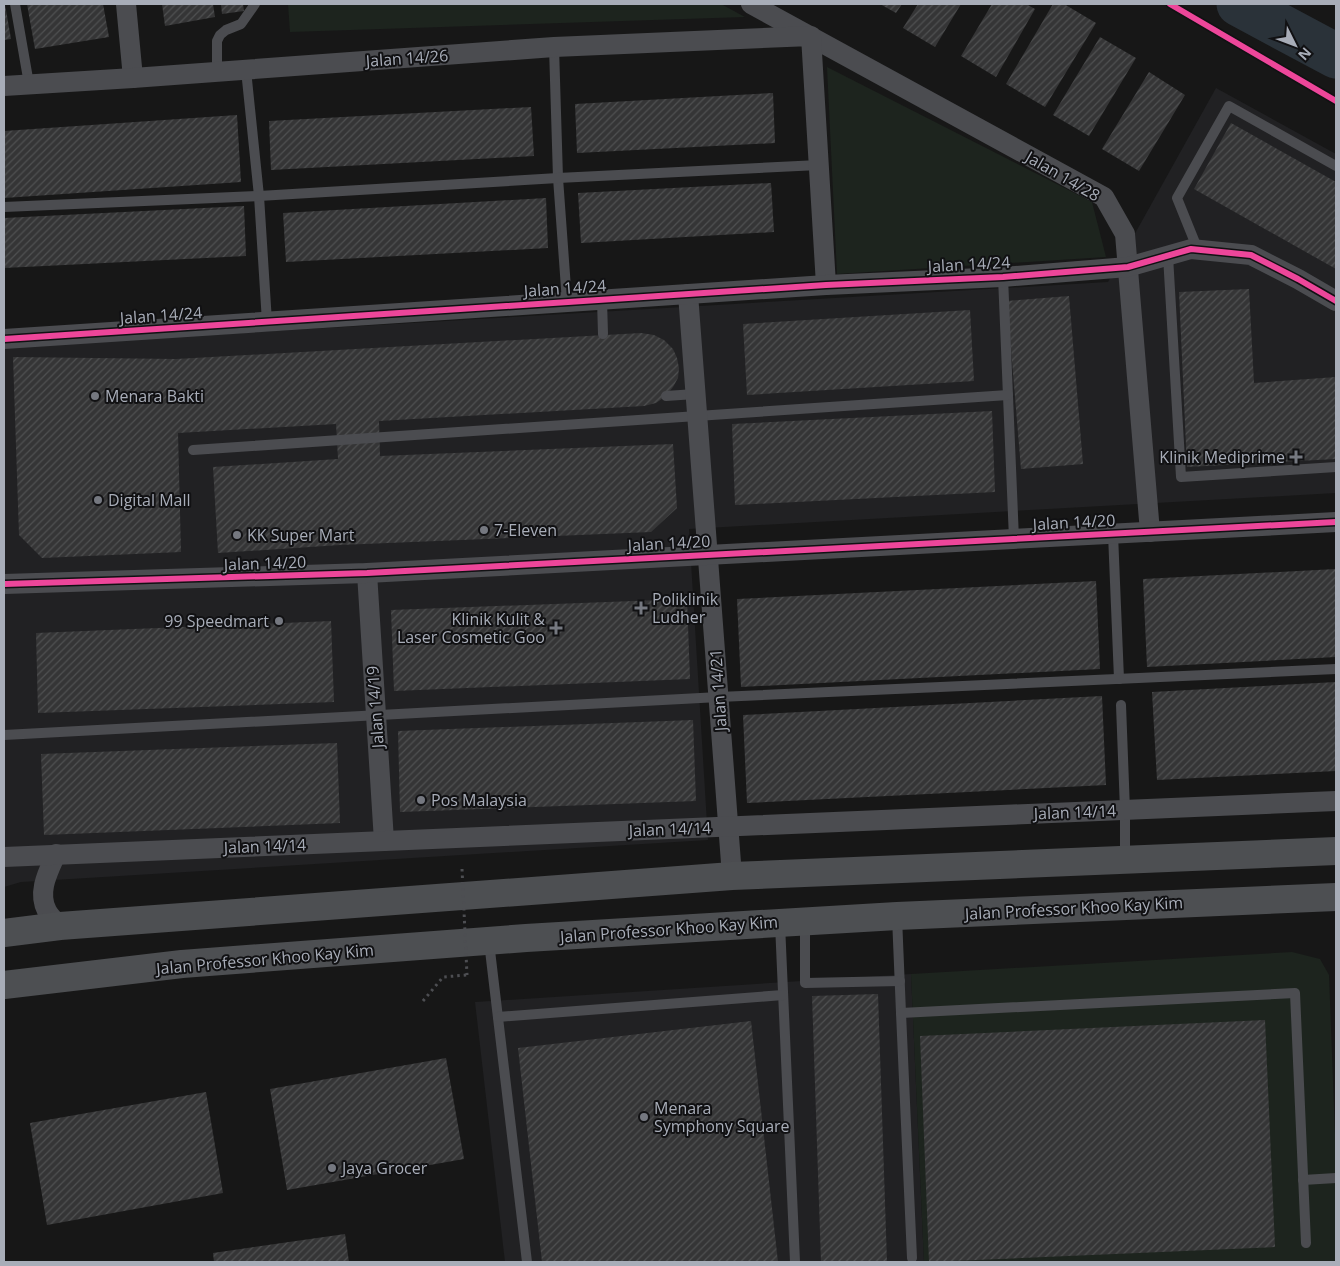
<svg xmlns="http://www.w3.org/2000/svg" width="1340" height="1266" font-family="'Open Sans',sans-serif">
<style>
.built{fill:#212123}
.green{fill:#1d241e}
.lines{fill:none;stroke-linecap:round;stroke-linejoin:round}
.river{stroke:#2a3239;stroke-width:45}
.building{fill:url(#building-hatch)}
.path{stroke:#4d4e52;stroke-width:3;stroke-dasharray:2.5 4;stroke-linecap:butt}
.lane{stroke:#4b4c50;stroke-width:10}
.street{stroke:#4b4c50;stroke-width:20}
.primary{stroke:#4d4f52;stroke-width:28}
.path-bridge{stroke:#4d4e52;stroke-width:3;stroke-dasharray:2.5 4;stroke-linecap:butt}
.cycleway-casing{stroke:#111113;stroke-width:9}
.cycleway{stroke:#ed469a;stroke-width:6}
.poi-dot{fill:#757880;stroke:#111113;stroke-width:2}
.labels{text-anchor:middle;stroke-width:4;stroke-linejoin:round;paint-order:stroke}
.street-label{font-size:16px;fill:#a8adb8;stroke:#111113}
.poi-label{font-size:16px;fill:#a8adb8;stroke:#111113;text-anchor:start}
</style>
<defs>
<pattern id="building-hatch" width="6" height="6" patternUnits="userSpaceOnUse" patternTransform="scale(1.25)"><rect width="6" height="6" fill="#353536"/><path d="M-1 1l2-2M0 6l6-6M5 7l2-2" fill="none" stroke="#4f5051"/></pattern>
</defs>
<rect width="100%" height="100%" fill="#171717"/>
<g class="built">
<polygon points="1216,88 1336,154 1336,493 689,529 708,840 21,882 4,887 4,347 1108,282"/>
<polygon points="911,974 924,1262 505,1262 475,1002"/>
</g>
<g class="green">
<polygon points="288,4 721,4 745,17 290,32"/>
<polygon points="827,67 1092,202 1106,257 837,274"/>
<polygon points="1292,952 1320,959 1329,975 1336,1161 1336,1262 924,1262 911,974"/>
</g>
<g class="lines">
<polyline class="river" points="1239,4 1336,56"/>
</g>
<g class="building">
<polygon points="4,4 5,4 11,39 4,40"/>
<polygon points="27,4 103,4 109,37 35,49"/>
<polygon points="162,4 213,4 215,17 165,26"/>
<polygon points="221,4 243,4 244,11 222,14"/>
<polygon points="880,4 902,4 896,13"/>
<polygon points="918,4 961,4 935,47 903,28"/>
<polygon points="992,4 1026,4 1035,9 996,77 961,56"/>
<polygon points="1053,4 1064,4 1096,23 1045,107 1006,84"/>
<polygon points="1100,37 1136,58 1089,136 1053,115"/>
<polygon points="1149,72 1185,95 1139,171 1102,149"/>
<polygon points="773,93 775,143 577,153 575,104"/>
<polygon points="531,107 534,156 271,170 269,121"/>
<polygon points="237,115 241,182 4,198 4,131"/>
<polygon points="1231,123 1336,182 1336,269 1194,189"/>
<polygon points="771,183 774,232 581,243 578,193"/>
<polygon points="546,198 548,248 286,262 283,213"/>
<polygon points="244,206 246,256 4,268 4,218"/>
<polygon points="1249,289 1254,383 1336,377 1336,459 1187,467 1179,292"/>
<polygon points="1069,296 1083,464 1021,469 1007,301"/>
<polygon points="970,310 974,381 747,395 743,324"/>
<polygon points="641,333 654,335 664,340 673,349 677,358 679,368 678,378 673,387 666,396 656,403 644,406 379,421 380,456 673,444 677,508 651,532 340,545 218,553 213,467 338,459 336,424 178,433 181,552 42,558 19,535 13,357 176,359"/>
<polygon points="992,411 995,492 735,505 732,424"/>
<polygon points="1336,569 1336,657 1147,667 1143,579"/>
<polygon points="1096,581 1100,669 741,687 737,599"/>
<polygon points="687,599 690,679 394,691 391,610"/>
<polygon points="331,621 334,702 38,713 36,633"/>
<polygon points="1336,682 1336,771 1157,780 1152,692"/>
<polygon points="1102,696 1106,785 747,803 743,715"/>
<polygon points="693,720 696,801 400,812 398,731"/>
<polygon points="337,743 340,823 44,835 41,754"/>
<polygon points="878,994 887,1262 821,1262 812,996"/>
<polygon points="1265,1020 1275,1247 929,1262 920,1036"/>
<polygon points="751,1021 778,1262 542,1262 518,1048"/>
<polygon points="446,1058 464,1159 287,1190 270,1089"/>
<polygon points="206,1092 223,1193 47,1225 30,1123"/>
<polygon points="345,1234 349,1262 214,1262 213,1253"/>
</g>
<g class="lines">
<polyline class="path" points="423,1001 443,977 467,975"/>
<g class="lane">
<polyline points="15,4 29,84"/>
<polyline points="554,47 558,178 567,302"/>
<polyline points="246,70 259,196 267,322"/>
<polyline points="217,72 217,41 220,35 226,30 241,24 255,4"/>
<polyline points="4,207 259,196 558,178 819,165"/>
<polyline points="1198,250 1177,198 1229,106 1336,166"/>
<polyline points="1168,256 1181,477 1336,467"/>
<polyline points="1003,277 1014,539"/>
<polyline points="602,300 603,334"/>
<polyline points="666,396 695,394"/>
<polyline points="193,450 1008,395"/>
<polyline points="1113,534 1119,679"/>
<polyline points="1121,705 1125,810 1125,859"/>
<polyline points="4,735 719,697 1336,669"/>
<polyline points="897,917 901,1013"/>
<polyline points="780,924 795,1262"/>
<polyline points="805,924 805,983 900,981"/>
<polyline points="489,942 527,1262"/>
<polyline points="498,1017 783,995"/>
<polyline points="1303,1180 1336,1178"/>
<polyline points="912,1258 901,1013 1295,993 1306,1243"/>
</g>
<g class="street">
<polyline points="126,4 133,78"/>
<polyline points="751,4 1104,197 1125,234 1150,532"/>
<polyline points="4,86 133,78 554,47 811,36 826,285"/>
<polyline points="688,294 732,876"/>
<polyline points="4,339 826,285 1003,277 1128,267 1191,249 1251,255 1298,279 1336,301"/>
<polyline points="367,573 384,841"/>
<polyline points="4,584 367,573 1336,522"/>
<path d="M 56,854 C 48,872 37,892 47,911 C 50,917 56,922 60,926"/>
<polyline points="4,857 1336,801"/>
</g>
<g class="primary">
<polyline points="4,933 60,926 732,876 1336,851"/>
<polyline points="4,985 182,964 526,938 897,916 1336,897"/>
</g>
<polyline class="path-bridge" points="462,869 467,975"/>
<g class="cycleway-casing">
<g id="cycleway">
<polyline points="1170,4 1336,101"/>
<polyline points="4,339 826,285 1003,277 1128,267 1191,249 1251,255 1298,279 1336,301"/>
<polyline points="4,584 367,573 1336,522"/>
</g>
</g>
<use href="#cycleway" class="cycleway"/>
</g>
<g class="poi-dot">
<circle cx="95" cy="396" r="5"/>
<path d="M1293.5 449.5h5v5h5v5h-5v5h-5v-5h-5v-5h5z"/>
<circle cx="98" cy="500" r="5"/>
<circle cx="484" cy="530" r="5"/>
<circle cx="237" cy="535" r="5"/>
<path d="M638.5 600.5h5v5h5v5h-5v5h-5v-5h-5v-5h5z"/>
<circle cx="279" cy="621" r="5"/>
<path d="M553.5 620.5h5v5h5v5h-5v5h-5v-5h-5v-5h5z"/>
<circle cx="421" cy="800" r="5"/>
<circle cx="644" cy="1117" r="5"/>
<circle cx="332" cy="1168" r="5"/>
</g>
<g class="labels">
<g class="street-label">
<text transform="translate(407 58) rotate(-4)" y="6">Jalan 14/26</text>
<text transform="translate(1063 176) rotate(30)" y="6">Jalan 14/28</text>
<text transform="translate(969 264) rotate(-3)" y="6">Jalan 14/24</text>
<text transform="translate(565 288) rotate(-4)" y="6">Jalan 14/24</text>
<text transform="translate(161 315) rotate(-4)" y="6">Jalan 14/24</text>
<text transform="translate(1074 522) rotate(-3)" y="6">Jalan 14/20</text>
<text transform="translate(669 543) rotate(-3)" y="6">Jalan 14/20</text>
<text transform="translate(265 563) rotate(-2)" y="6">Jalan 14/20</text>
<text transform="translate(718 690) rotate(-94)" y="6">Jalan 14/21</text>
<text transform="translate(375 707) rotate(-94)" y="6">Jalan 14/19</text>
<text transform="translate(1075 812) rotate(-2)" y="6">Jalan 14/14</text>
<text transform="translate(670 829) rotate(-2)" y="6">Jalan 14/14</text>
<text transform="translate(265 846) rotate(-2)" y="6">Jalan 14/14</text>
<text transform="translate(1074 908) rotate(-3)" y="6">Jalan Professor Khoo Kay Kim</text>
<text transform="translate(669 929) rotate(-4)" y="6">Jalan Professor Khoo Kay Kim</text>
<text transform="translate(265 959) rotate(-5)" y="6">Jalan Professor Khoo Kay Kim</text>
</g>
<g class="poi-label">
<text x="105" y="402">Menara Bakti</text>
<text x="1285" y="463" text-anchor="end">Klinik Mediprime</text>
<text x="108" y="506">Digital Mall</text>
<text x="494" y="536">7-Eleven</text>
<text x="247" y="541">KK Super Mart</text>
<text x="652" y="605">Poliklinik<tspan x="652" dy="18">Ludher</tspan></text>
<text x="545" y="625" text-anchor="end">Klinik Kulit &amp;<tspan x="545" dy="18">Laser Cosmetic Goo</tspan></text>
<text x="269" y="627" text-anchor="end">99 Speedmart</text>
<text x="431" y="806">Pos Malaysia</text>
<text x="654" y="1114">Menara<tspan x="654" dy="18">Symphony Square</tspan></text>
<text x="342" y="1174">Jaya Grocer</text>
</g>
</g>
<rect width="1340" height="1266" fill="none" stroke="#a8adb8" stroke-width="10"/>
<g transform="translate(1295 45) rotate(132)" stroke="#111113" stroke-width="4" paint-order="stroke">
<path d="M0-4L9 19L0 12L-9 19Z" fill="#a8adb8"/>
<text y="-8" font-size="14" font-weight="bold" text-anchor="middle" fill="#a8adb8">N</text>
</g>
</svg>
